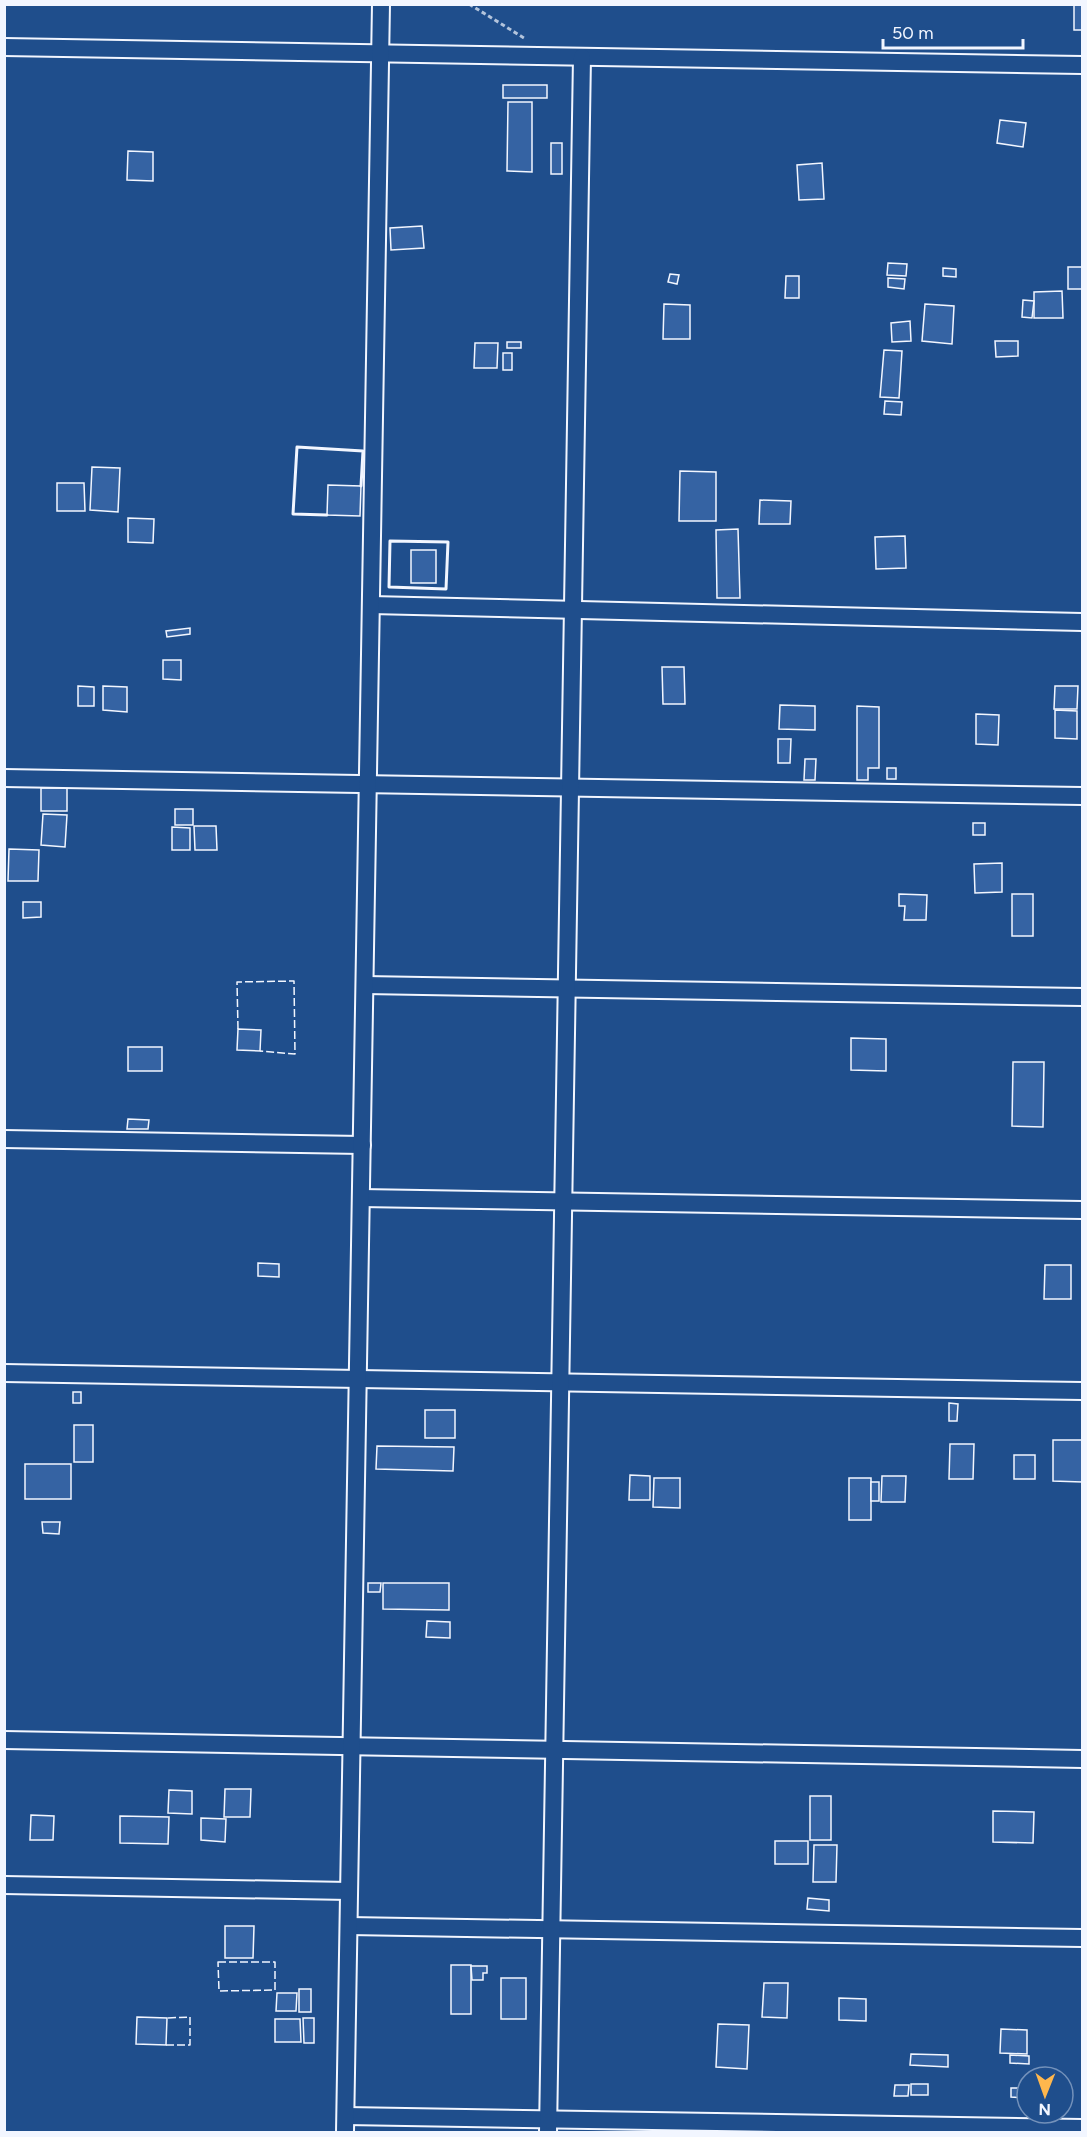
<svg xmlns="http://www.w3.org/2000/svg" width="1087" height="2137" font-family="Figtree,sans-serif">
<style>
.building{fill:#3563a3;stroke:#f2f6ff;stroke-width:1.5}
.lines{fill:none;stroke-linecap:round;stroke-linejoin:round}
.street-casing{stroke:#f2f6ff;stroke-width:20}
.path{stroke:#b3c4dc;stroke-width:3;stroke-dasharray:4.5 3;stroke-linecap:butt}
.street{stroke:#1f4e8c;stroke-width:16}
.fence{stroke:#f2f6ff;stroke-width:1.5;stroke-dasharray:8 3;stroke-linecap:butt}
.wall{stroke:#f2f6ff;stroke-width:3}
</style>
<rect width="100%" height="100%" fill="#1f4e8c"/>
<g class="building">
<rect x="1074" y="5" width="8" height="25"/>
<rect x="503" y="85" width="44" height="13"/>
<polygon points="508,102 532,102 532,172 507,171"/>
<polygon points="1000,120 1026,123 1023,147 997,143"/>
<rect x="551" y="143" width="11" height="31"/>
<polygon points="128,151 153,152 153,181 127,180"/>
<polygon points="822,163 824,199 799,200 797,165"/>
<polygon points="422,226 424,248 391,250 390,228"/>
<polygon points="888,263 907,264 906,276 887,275"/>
<rect x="1068" y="267" width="14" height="22"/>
<polygon points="943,268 956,269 956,277 943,276"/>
<polygon points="670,274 679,275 677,284 668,282"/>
<polygon points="786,276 799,276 799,298 785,298"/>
<polygon points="888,278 905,279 904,289 888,287"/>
<polygon points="1062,291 1063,318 1034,318 1034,292"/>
<polygon points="1023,300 1034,301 1032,318 1022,317"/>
<polygon points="664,304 690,305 690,339 663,339"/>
<polygon points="925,304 954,306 952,344 922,341"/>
<polygon points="910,321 911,341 892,342 891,323"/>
<polygon points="995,341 1018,341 1018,356 996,357"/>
<rect x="507" y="342" width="14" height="6"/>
<polygon points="475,343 498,343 497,368 474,368"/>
<polygon points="884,350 902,351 899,398 880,397"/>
<rect x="503" y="353" width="9" height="17"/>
<polygon points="885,401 902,402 901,415 884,414"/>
<polygon points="92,467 120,468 118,512 90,510"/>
<polygon points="680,471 716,472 716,521 679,521"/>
<polygon points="57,483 84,483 85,511 57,511"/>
<polygon points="328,485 361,486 360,516 327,515"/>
<polygon points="760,500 791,501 790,524 759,524"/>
<polygon points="128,518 154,519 153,543 128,542"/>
<polygon points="738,529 740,598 717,598 716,530"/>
<polygon points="905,536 906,568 876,569 875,537"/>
<rect x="411" y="550" width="25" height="33"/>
<polygon points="190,628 190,634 167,637 166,631"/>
<polygon points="163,660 181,660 181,680 163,679"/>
<polygon points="662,667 684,667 685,704 663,704"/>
<polygon points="78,686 94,687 94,706 78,706"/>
<polygon points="103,686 127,687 127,712 103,710"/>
<polygon points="1055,686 1078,686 1077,709 1054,709"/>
<polygon points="780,705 815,706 815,730 779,729"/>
<polygon points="857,706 879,707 879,768 868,768 868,780 857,780"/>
<polygon points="1055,710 1077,711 1077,739 1055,738"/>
<polygon points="976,714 999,715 998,745 976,744"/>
<polygon points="778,739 791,739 790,763 778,763"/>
<polygon points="805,759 816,759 815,780 804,780"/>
<rect x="887" y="768" width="9" height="11"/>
<rect x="41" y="788" width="26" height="23"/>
<rect x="175" y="809" width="18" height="16"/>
<polygon points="43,814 67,815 65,847 41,845"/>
<rect x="973" y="823" width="12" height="12"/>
<polygon points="194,826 216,826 217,850 195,850"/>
<polygon points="172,827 190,828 190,850 172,850"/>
<polygon points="9,849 39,850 38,881 8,881"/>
<polygon points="1002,863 1002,892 975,893 974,864"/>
<polygon points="899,894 927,895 926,920 904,920 905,906 899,906"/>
<rect x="1012" y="894" width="21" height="42"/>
<polygon points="23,902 41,902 41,917 23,918"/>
<polygon points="238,1029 261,1030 260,1051 237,1050"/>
<polygon points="851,1038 886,1039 886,1071 851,1070"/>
<rect x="128" y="1047" width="34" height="24"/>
<polygon points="1013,1062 1044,1062 1043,1127 1012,1126"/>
<polygon points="128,1119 149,1120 148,1129 127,1129"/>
<polygon points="258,1263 279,1264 279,1277 258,1276"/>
<polygon points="1045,1265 1071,1265 1071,1299 1044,1299"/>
<rect x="73" y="1392" width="8" height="11"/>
<polygon points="949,1403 958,1404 957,1421 949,1421"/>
<rect x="425" y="1410" width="30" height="28"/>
<rect x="74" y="1425" width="19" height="37"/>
<polygon points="1053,1440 1082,1440 1082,1482 1053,1481"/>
<polygon points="950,1444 974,1444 973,1479 949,1479"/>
<polygon points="377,1446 454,1447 453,1471 376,1469"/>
<rect x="1014" y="1455" width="21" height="24"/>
<rect x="25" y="1464" width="46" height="35"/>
<polygon points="630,1475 650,1476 650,1500 629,1500"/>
<polygon points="882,1476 906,1476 905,1502 881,1502"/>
<polygon points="654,1478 680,1478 680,1508 653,1507"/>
<rect x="849" y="1478" width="22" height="42"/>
<rect x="871" y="1482" width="8" height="19"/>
<polygon points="42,1522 60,1522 59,1534 43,1533"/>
<polygon points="368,1583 381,1583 380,1592 368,1592"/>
<polygon points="383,1583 449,1583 449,1610 383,1609"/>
<polygon points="427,1621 450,1622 450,1638 426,1637"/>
<polygon points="225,1789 251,1789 250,1817 224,1817"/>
<polygon points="169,1790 192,1791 192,1814 168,1813"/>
<rect x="810" y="1796" width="21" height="44"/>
<polygon points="993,1811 1034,1812 1033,1843 993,1842"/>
<polygon points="31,1815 54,1816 53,1840 30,1840"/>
<polygon points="120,1816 169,1817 168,1844 120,1843"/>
<polygon points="201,1818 226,1819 225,1842 201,1840"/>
<rect x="775" y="1841" width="33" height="23"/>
<polygon points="814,1845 837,1845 836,1882 813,1882"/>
<polygon points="808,1898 829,1900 829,1911 807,1909"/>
<polygon points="225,1926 254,1926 253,1958 225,1958"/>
<rect x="451" y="1965" width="20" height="49"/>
<polygon points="471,1966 487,1966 487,1973 483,1973 483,1980 472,1980"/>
<rect x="501" y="1978" width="25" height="41"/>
<polygon points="764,1983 788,1983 787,2018 762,2017"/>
<rect x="299" y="1989" width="12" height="23"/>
<polygon points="277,1993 297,1993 296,2011 276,2011"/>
<polygon points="839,1998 866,1999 866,2021 839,2020"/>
<polygon points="137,2017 167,2018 166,2045 136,2044"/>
<polygon points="303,2018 314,2018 314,2043 304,2043"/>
<polygon points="275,2019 300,2019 301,2042 275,2042"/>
<polygon points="718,2024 749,2025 747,2069 716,2067"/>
<polygon points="1001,2029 1027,2030 1027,2054 1000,2053"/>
<polygon points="911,2054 948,2055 948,2067 910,2065"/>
<polygon points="1010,2055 1029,2056 1029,2064 1010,2063"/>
<rect x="911" y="2084" width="17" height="11"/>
<polygon points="895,2085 909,2085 908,2096 894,2096"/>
<polygon points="1011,2088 1027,2088 1027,2098 1011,2097"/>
</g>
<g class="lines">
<g class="street-casing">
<g id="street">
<polyline points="4,47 1082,65"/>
<polyline points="371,605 1082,622"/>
<polyline points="4,778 1082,796"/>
<polyline points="365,985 1082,997"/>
<polyline points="4,1139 362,1145"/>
<polyline points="361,1198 1082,1210"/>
<polyline points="4,1373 1082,1391"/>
<polyline points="4,1740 1082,1759"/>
<polyline points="4,1885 349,1891"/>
<polyline points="349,1926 1082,1938"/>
<polyline points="346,2116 1082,2128"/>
<polyline points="345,2132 381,4"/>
<polyline points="548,2132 582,57"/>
</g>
</g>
<polyline class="path" points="469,4 524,38"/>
<use href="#street" class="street"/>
<g class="fence">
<polyline points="238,1029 237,982 294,981 295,1054 260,1051"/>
<polygon points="218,1962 275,1962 275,1990 219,1991"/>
<polyline points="166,2045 190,2045 190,2017 167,2018"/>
</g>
<g class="wall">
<polyline points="327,515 293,514 297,447 363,451 361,486"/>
<polygon points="390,541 448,542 446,589 389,587"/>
</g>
</g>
<rect width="1087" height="2137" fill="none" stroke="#f2f6ff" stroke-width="12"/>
<g transform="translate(1045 2095) rotate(181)"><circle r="28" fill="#1f4e8c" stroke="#7391ba" stroke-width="1.5"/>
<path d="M0-4.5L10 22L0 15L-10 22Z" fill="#ffb74d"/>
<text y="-9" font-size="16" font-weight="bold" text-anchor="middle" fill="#f2f6ff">N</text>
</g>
<path d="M883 39v9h140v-9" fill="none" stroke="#f2f6ff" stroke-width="3"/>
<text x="892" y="39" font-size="18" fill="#f2f6ff" stroke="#1f4e8c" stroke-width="4.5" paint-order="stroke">50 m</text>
</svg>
